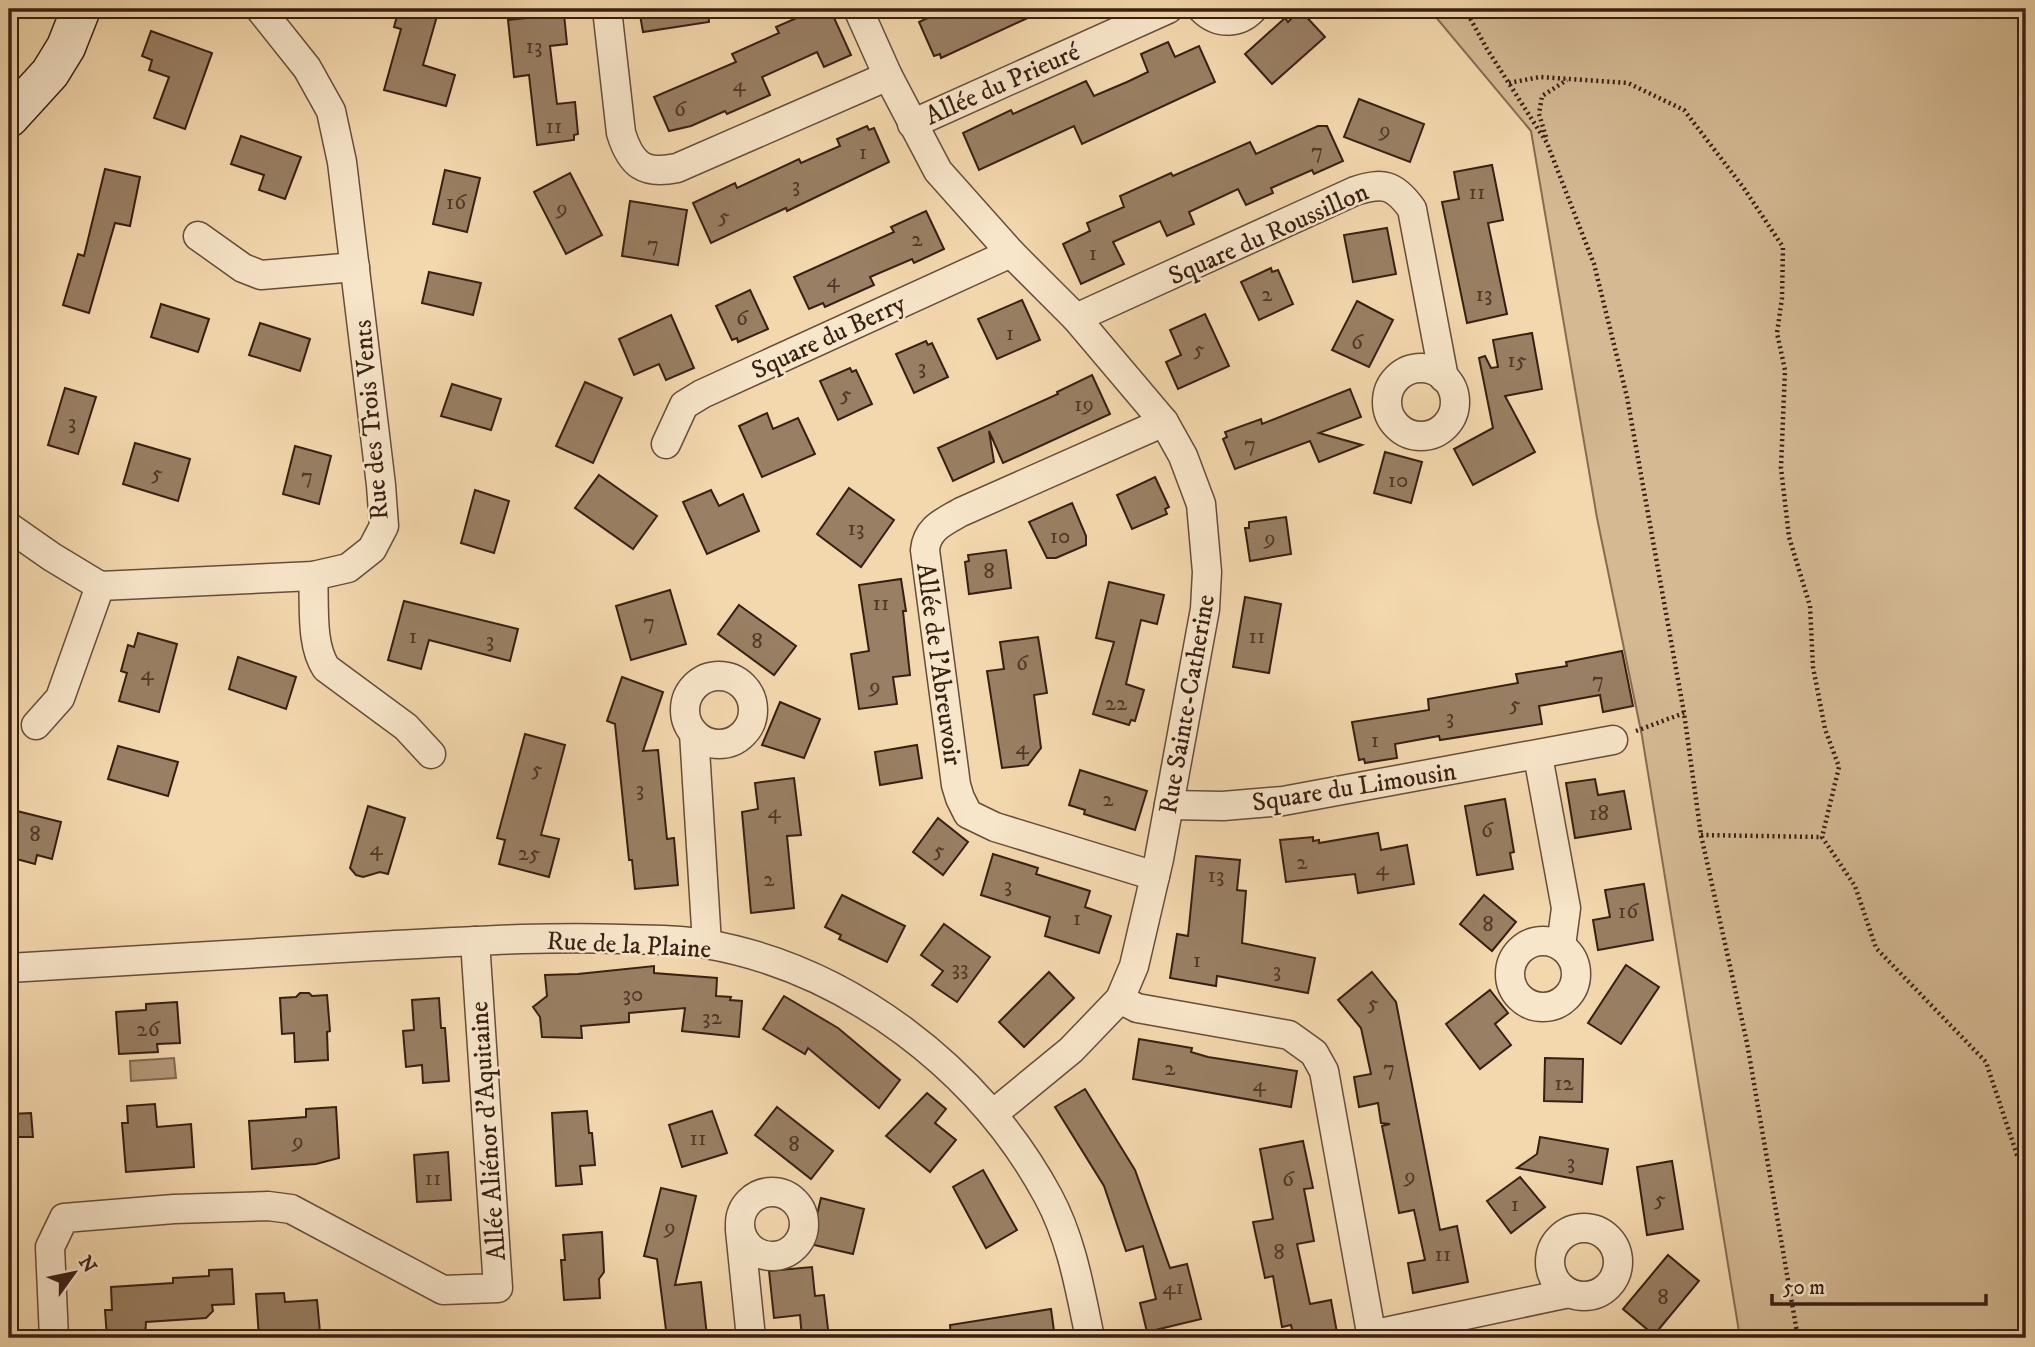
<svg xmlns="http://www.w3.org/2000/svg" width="2035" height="1347" font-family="'IM FELL DW Pica',serif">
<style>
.green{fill:#d4b993;stroke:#866c53;stroke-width:2}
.water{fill:#b49979;stroke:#826850;stroke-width:2}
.building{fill:#997f63;stroke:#371f13;stroke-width:2}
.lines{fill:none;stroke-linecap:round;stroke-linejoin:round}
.street-casing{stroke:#664d3a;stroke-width:31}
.secondary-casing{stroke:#371f13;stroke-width:41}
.path{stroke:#371f13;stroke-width:4.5;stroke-dasharray:2 3.5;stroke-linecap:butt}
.street{stroke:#f8e6ca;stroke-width:28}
.secondary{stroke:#f8e6ca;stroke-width:38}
.labels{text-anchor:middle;stroke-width:5;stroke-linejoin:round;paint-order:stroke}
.number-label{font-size:23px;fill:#503727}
.street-label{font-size:26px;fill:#371f13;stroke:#f8e6ca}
</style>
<rect width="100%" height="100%" fill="#f4d8ad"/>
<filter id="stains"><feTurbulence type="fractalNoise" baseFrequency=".00286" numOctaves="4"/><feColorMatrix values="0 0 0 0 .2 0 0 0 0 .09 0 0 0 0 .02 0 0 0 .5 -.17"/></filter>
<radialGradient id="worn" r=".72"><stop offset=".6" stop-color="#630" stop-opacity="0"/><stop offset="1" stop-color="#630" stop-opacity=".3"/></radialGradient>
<polygon class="green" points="1429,9 2026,9 2026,1338 1740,1338 1642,736 1597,518 1531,131"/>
<polygon class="water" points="174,1058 176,1078 131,1081 130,1061"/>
<g class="building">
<polygon points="399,9 439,9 423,65 455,75 446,106 384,90 401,29 394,27"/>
<polygon points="639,9 708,9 709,22 643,32"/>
<polygon points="817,9 830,9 851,55 824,67 817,52 762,77 770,95 727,114 725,111 691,126 669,131 654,97 736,62 732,54 779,33 776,27"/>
<polygon points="947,9 1047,9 941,58 940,54 934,56 919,22"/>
<polygon points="1300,10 1325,37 1272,84 1245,54 1285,18 1288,22"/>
<polygon points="564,14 567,44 550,46 557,104 575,102 578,134 574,135 574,140 537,145 529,75 514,77 508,20"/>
<polygon points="151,31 212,53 185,129 154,118 169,77 149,70 152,60 142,56"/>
<polygon points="1168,42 1175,57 1199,46 1215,82 1082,144 1074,126 979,170 963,133 1011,110 1013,114 1086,81 1094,96 1127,82 1148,72 1141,54"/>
<polygon points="1359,99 1424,124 1410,162 1344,137"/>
<polygon points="867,126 869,130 874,128 889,162 787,211 786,208 711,243 693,203 735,183 737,188 799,159 801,163 840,146 837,139"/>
<polygon points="1318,126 1327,126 1343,161 1314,174 1312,170 1271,188 1273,193 1246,205 1238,189 1189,212 1194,224 1167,236 1160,221 1113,242 1124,264 1081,284 1063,244 1090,231 1087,223 1124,207 1120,196 1171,173 1173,176 1250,142 1256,154"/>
<polygon points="241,136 301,157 285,199 259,190 264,175 231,164"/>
<polygon points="1492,165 1503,220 1488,223 1507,314 1467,323 1442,202 1459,199 1454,172"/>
<polygon points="105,169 140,177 130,226 115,223 89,313 63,305 78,254 84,256"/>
<polygon points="445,170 480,178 467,232 433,224"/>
<polygon points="570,173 602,235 566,254 534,192"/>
<polygon points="630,201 687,210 678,265 622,256"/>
<polygon points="926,211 944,249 914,263 912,259 870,277 874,285 825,307 823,303 809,309 794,277 894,232 891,227"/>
<polygon points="1387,228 1396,274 1353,282 1344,235"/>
<polygon points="1271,268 1272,272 1278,270 1293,304 1259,320 1241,282"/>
<polygon points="429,272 481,283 473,315 422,303"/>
<polygon points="750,290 768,329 738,342 737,338 732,340 716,306"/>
<polygon points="1022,300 1040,340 997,359 978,319"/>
<polygon points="1357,301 1393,320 1369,367 1332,350"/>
<polygon points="161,304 209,319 198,352 151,337"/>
<polygon points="1205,314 1229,366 1178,389 1166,362 1181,355 1170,330"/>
<polygon points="671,315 694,368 666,380 659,364 634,375 619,339"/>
<polygon points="260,323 310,339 300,371 249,355"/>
<polygon points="1532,333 1542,389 1505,396 1535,452 1473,485 1454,449 1493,428 1479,358 1485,356 1491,368 1498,367 1493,340"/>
<polygon points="926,341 928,345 932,343 948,377 914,393 896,354"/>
<polygon points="850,368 852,372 856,370 872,404 838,420 820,381"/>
<polygon points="1092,375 1110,414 1003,463 989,431 994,462 953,481 938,448 1058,394 1057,392"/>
<polygon points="585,382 622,398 593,463 556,446"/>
<polygon points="452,384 501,399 491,430 441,416"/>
<polygon points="65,388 96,397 78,454 48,445"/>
<polygon points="1350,389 1361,417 1319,433 1362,445 1319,462 1310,441 1235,469 1223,439 1227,437 1225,432 1261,419 1262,424"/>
<polygon points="767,413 773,429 798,418 815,454 762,477 739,426"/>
<polygon points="135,443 190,459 178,501 123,484"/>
<polygon points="295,446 331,456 319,504 283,494"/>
<polygon points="1385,452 1422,462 1411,503 1374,493"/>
<polygon points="599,475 657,516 633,549 575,508"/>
<polygon points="1155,477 1169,507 1165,509 1167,514 1132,529 1117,495"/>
<polygon points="849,488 894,520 861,567 817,534"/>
<polygon points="475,490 509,501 494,553 461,543"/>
<polygon points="711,490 719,506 743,494 759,531 707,554 683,502"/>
<polygon points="1072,503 1086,536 1086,545 1056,558 1047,558 1029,522"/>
<polygon points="1286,517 1291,554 1250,561 1245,528 1249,528 1249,522"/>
<polygon points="1006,550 1011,588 969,594 965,562 969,561 968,555"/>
<polygon points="901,579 906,611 903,611 910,675 893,677 897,704 859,709 851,654 869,651 859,585"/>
<polygon points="1109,582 1164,595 1157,624 1141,620 1126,684 1144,690 1135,721 1131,720 1129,725 1093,714 1114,642 1096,638"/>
<polygon points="670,590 686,644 631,660 616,606"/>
<polygon points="1245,597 1281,604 1269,673 1233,667"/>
<polygon points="404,601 518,629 510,661 429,640 421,669 388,660"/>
<polygon points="739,605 796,646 774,675 718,634"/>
<polygon points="138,633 177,644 159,712 119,701 127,673 121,671 128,645 134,647"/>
<polygon points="1038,637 1047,693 1034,695 1041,748 1028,765 1002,768 987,671 1004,669 1000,642"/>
<polygon points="1622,651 1633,706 1603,712 1600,695 1539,706 1542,724 1440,740 1439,736 1395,744 1397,758 1365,763 1364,759 1359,760 1352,722 1429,710 1428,699 1518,683 1516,674 1567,666 1566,662"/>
<polygon points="238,657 296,677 286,709 229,689"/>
<polygon points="622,677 663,692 643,751 658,750 667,839 674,838 678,885 635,889 632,860 629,860 615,724 607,721"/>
<polygon points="780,702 820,719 804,758 762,745"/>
<polygon points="525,734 565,745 541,835 559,839 549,877 499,864 505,840 497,838"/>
<polygon points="917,745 922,778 880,785 875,752"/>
<polygon points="118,746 178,762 168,796 108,779"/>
<polygon points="1080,770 1147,791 1135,830 1084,814 1085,810 1069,805"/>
<polygon points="794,778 801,835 787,836 794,908 751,913 742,812 758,809 755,783"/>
<polygon points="1595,779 1598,795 1624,791 1631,829 1575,838 1566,783"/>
<polygon points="1505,799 1514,852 1510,853 1513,869 1477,875 1465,806"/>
<polygon points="368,806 405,818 388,874 380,872 363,877 356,875 350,868"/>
<polygon points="17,811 61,822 52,859 37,855 35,864 9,857 9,845"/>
<polygon points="938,818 968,842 943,875 913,852"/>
<polygon points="1378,833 1381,850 1407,845 1414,884 1358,893 1355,874 1286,882 1280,840 1313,837 1313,841 1319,840 1319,843"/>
<polygon points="993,854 1038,868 1036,874 1090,891 1085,907 1111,916 1099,953 1045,936 1050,917 981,895"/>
<polygon points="1196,856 1240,860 1237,890 1246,891 1242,943 1315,958 1308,993 1217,976 1216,986 1170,978 1177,934 1188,936"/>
<polygon points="1644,884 1653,940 1598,950 1593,920 1610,917 1605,890"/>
<polygon points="842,895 905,926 887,962 839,939 841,935 825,927"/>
<polygon points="1484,895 1516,922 1492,951 1460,924"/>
<polygon points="944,924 990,957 957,1002 932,985 943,971 921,955"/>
<polygon points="1626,965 1659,987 1621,1044 1588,1023"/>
<polygon points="654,966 654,973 717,978 716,996 731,997 730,1000 742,1001 739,1037 682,1031 685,1008 629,1013 629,1022 581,1026 582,1038 542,1037 540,1017 533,1007 547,996 545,975 578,974"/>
<polygon points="1049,972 1074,998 1024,1047 999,1022"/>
<polygon points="1372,972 1396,1002 1440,1230 1457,1226 1468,1282 1413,1293 1408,1263 1425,1260 1414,1210 1399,1213 1382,1126 1390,1124 1381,1123 1378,1103 1359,1107 1354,1077 1371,1074 1361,1028 1338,1000"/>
<polygon points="1490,990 1508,1013 1495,1024 1511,1045 1480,1069 1446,1024"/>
<polygon points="300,993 309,993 312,996 327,995 330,1031 327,1032 328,1060 295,1062 294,1033 282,1034 280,998 296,997"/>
<polygon points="784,996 838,1028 900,1080 879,1108 808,1048 805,1054 763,1029"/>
<polygon points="439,998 441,1028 445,1028 449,1081 423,1083 422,1065 406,1067 403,1031 414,1030 412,1000"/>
<polygon points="177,1002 180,1043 157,1044 158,1052 119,1054 116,1012 146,1010 146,1004"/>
<polygon points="1139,1039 1192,1048 1191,1052 1208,1057 1297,1071 1291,1107 1133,1079"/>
<polygon points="1545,1058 1583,1059 1582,1102 1544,1101"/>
<polygon points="1085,1089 1135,1170 1170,1268 1187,1264 1201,1319 1147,1332 1140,1303 1156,1299 1143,1246 1126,1251 1104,1186 1055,1107"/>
<polygon points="927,1093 946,1109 935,1123 956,1140 930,1172 886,1136"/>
<polygon points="155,1104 157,1127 191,1124 194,1167 126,1172 122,1123 128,1123 127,1106"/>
<polygon points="336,1107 339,1158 316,1164 252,1169 249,1121 306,1117 306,1109"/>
<polygon points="777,1107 833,1151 811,1179 755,1135"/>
<polygon points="587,1111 589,1133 592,1133 595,1165 580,1166 582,1184 556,1186 552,1113"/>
<polygon points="712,1111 727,1153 682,1167 669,1125"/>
<polygon points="31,1113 33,1137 9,1137 9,1114"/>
<polygon points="1540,1137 1608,1149 1602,1184 1517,1168 1537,1154"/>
<polygon points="1303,1141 1313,1188 1304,1189 1314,1241 1297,1244 1310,1304 1331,1300 1338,1338 1294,1338 1291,1325 1282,1327 1273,1276 1265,1278 1253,1222 1273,1219 1260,1149"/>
<polygon points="448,1152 451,1200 417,1202 414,1155"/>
<polygon points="1672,1161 1683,1229 1647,1235 1637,1167"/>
<polygon points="983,1170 1017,1230 986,1248 953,1187"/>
<polygon points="1520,1177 1545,1207 1511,1233 1487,1201"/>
<polygon points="661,1188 696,1196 675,1285 701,1282 707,1336 703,1338 667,1338 657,1259 644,1256"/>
<polygon points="821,1198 864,1209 853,1254 810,1244"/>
<polygon points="602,1232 604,1272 599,1279 600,1298 564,1300 561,1260 565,1260 563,1235"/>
<polygon points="1668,1255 1699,1281 1654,1335 1623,1309"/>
<polygon points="812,1267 815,1296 824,1295 829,1338 802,1338 800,1315 774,1318 769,1271"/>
<polygon points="232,1269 234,1304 212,1305 213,1311 206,1318 146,1322 145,1338 107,1338 105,1310 112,1310 111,1287 173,1283 173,1278 209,1276 209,1270"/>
<polygon points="284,1293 285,1302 317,1300 320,1332 297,1334 297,1338 259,1338 256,1294"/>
<polygon points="1051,1309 1055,1338 951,1338 950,1325"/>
</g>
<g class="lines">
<g class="street-casing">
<g id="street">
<path d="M 607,9 L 621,133 C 631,165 644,175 677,168 L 888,76"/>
<polyline points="858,9 888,76 938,171 1011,253 1076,318 1164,422 1183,456 1201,504 1207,572 1205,609 1159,859 1134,966 1120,999 1071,1050 993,1114"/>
<path d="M 1202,9 C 1217,24 1238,25 1253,9"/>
<polyline points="912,124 1168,9"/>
<polyline points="198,236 243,268 261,275 355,267"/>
<path d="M 1076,318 L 1355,191 C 1383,182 1394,184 1412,209 L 1444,378"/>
<circle cx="1421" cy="402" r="34"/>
<polyline points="666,444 684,405 702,394 1011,253"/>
<polyline points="9,527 52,557 100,586 313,576 348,568 372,549 384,526 381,485 342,162 331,111 307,68 260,9"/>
<path d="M 313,576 C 315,605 310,643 326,668 L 406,727 L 431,754"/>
<circle cx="719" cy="710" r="34"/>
<polyline points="36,725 60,698 100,586"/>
<polyline points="694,733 707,944"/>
<polyline points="1538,756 1566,908 1561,946"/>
<polyline points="1169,805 1223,806 1283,801 1613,740"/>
<path d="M 1155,876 L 995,827 L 968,814 L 960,798 L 956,785 L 925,550 C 927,528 944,522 961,512 L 1164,422"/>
<circle cx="1543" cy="974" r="33"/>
<path d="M 9,968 C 131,961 254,953 376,946 C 458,942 540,936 622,939 C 649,940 678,939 706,944 C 849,969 980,1070 1048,1196 C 1072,1240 1080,1290 1090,1338"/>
<polyline points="1120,999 1137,1008 1289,1035 1314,1053 1324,1071 1372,1338"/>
<circle cx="772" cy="1224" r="32"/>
<circle cx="1584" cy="1262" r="34"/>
<polyline points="740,1230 751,1338"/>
<polyline points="1371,1335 1569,1293"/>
<polyline points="54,1338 50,1247 64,1218 174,1209 268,1206 291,1209 443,1290 498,1288 475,941"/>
</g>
</g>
<g class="secondary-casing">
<polyline id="secondary" points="9,118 50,73 66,47 81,9"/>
</g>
<g class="path">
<polyline points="1465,9 1487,49 1547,143 1594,264 1627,397 1684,713 1701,835 1747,1043 1798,1338"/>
<polyline points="1509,83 1540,77 1628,83 1684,110 1743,187 1783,247 1782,298 1777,333 1785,370 1781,468 1789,537 1810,606 1813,667 1825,729 1839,767 1822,837 1855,886 1876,948 1986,1062 2017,1155 2026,1168"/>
<polyline points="1546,137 1539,114 1542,96 1567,80"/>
<polyline points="1636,731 1684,713"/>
<polyline points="1701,835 1822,837"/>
</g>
<use href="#street" class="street"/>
<use href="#secondary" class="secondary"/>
</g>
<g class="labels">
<g class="number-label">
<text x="534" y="53">13</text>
<text x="739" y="91">4</text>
<text x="680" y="116">6</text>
<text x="554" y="133">11</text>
<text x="1385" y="137">9</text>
<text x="1317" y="158">7</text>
<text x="863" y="159">1</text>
<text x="796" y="192">3</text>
<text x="1477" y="199">11</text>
<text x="456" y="209">16</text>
<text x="562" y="215">9</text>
<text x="724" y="223">5</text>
<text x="917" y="246">2</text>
<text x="653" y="251">7</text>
<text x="1093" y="260">1</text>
<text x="833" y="287">4</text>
<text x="1267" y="301">2</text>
<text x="1484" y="301">13</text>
<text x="742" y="325">6</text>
<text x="1010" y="340">1</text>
<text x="1357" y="349">6</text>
<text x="1199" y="356">5</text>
<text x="1517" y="367">15</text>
<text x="922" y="374">3</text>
<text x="846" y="401">5</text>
<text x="1084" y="411">19</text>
<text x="72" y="429">3</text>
<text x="1250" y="451">7</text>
<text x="157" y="480">5</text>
<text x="307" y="483">7</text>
<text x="1398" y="487">10</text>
<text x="856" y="535">13</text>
<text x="1060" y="543">10</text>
<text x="1270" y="545">9</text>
<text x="989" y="578">8</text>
<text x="881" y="610">11</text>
<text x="649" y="629">7</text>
<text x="413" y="643">1</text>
<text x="1257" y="643">11</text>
<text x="490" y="647">3</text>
<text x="757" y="648">8</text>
<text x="1022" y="670">6</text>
<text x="147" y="680">4</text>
<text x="1598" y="687">7</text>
<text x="875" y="693">9</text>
<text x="1116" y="710">22</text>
<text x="1515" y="711">5</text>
<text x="1450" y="724">3</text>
<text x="1375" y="747">1</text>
<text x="1022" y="754">4</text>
<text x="537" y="776">5</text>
<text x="640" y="796">3</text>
<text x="1108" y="806">2</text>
<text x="774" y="818">4</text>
<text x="1599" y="820">18</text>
<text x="1487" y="837">6</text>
<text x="35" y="841">8</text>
<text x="376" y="855">4</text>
<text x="939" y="857">5</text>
<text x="529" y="860">25</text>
<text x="1302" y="869">2</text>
<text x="1382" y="875">4</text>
<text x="1216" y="882">13</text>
<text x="769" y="886">2</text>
<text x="1008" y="892">3</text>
<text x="1628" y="918">16</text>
<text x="1077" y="925">1</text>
<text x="1488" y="931">8</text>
<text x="1197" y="967">1</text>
<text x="960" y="975">33</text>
<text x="1277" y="977">3</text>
<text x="633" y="1001">30</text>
<text x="1373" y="1010">5</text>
<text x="712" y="1024">32</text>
<text x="148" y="1036">26</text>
<text x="1170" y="1075">2</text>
<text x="1389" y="1075">7</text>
<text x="1564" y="1090">12</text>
<text x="1259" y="1091">4</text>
<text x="698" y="1145">11</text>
<text x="298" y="1148">9</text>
<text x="794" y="1151">8</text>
<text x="1571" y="1169">3</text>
<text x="1410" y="1183">9</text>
<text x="433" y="1185">11</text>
<text x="1288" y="1186">6</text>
<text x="1660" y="1206">5</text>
<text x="1515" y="1211">1</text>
<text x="670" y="1234">9</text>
<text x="1279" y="1259">8</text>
<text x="1443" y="1261">11</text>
<text x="1173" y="1294">41</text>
<text x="1663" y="1304">8</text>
</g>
<g class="street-label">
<text transform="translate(1002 83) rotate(-24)" y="9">Allée du Prieuré</text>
<text transform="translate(1268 233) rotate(-24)" y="9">Square du Roussillon</text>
<text transform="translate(828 336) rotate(-25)" y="9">Square du Berry</text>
<text transform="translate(370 420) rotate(-95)" y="9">Rue des Trois Vents</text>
<text transform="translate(940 664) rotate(82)" y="9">Allée de l'Abreuvoir</text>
<text transform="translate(1186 704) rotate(-80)" y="9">Rue Sainte-Catherine</text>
<text transform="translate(1354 786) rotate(-9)" y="9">Square du Limousin</text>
<text transform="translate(629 944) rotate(3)" y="9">Rue de la Plaine</text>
<text transform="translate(487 1131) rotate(-94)" y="9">Allée Aliénor d'Aquitaine</text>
</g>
</g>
<rect width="2035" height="1347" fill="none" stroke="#f4d8ad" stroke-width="35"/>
<rect x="10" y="10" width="2014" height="1326" fill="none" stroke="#371f13" stroke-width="3.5"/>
<rect x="18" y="18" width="2000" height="1312" fill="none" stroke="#371f13" stroke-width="2"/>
<g transform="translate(74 1273) rotate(57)" stroke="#f8e6ca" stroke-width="5" paint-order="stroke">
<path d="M0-5L12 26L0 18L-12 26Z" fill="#371f13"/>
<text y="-10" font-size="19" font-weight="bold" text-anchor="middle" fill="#371f13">N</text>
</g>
<path d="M1772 1294v10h214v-10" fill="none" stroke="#371f13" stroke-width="3.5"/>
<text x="1783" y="1294" font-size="21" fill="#371f13" stroke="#f8e6ca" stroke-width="5" paint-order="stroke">50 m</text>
<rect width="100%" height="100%" filter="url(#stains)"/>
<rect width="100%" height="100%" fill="url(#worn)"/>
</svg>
